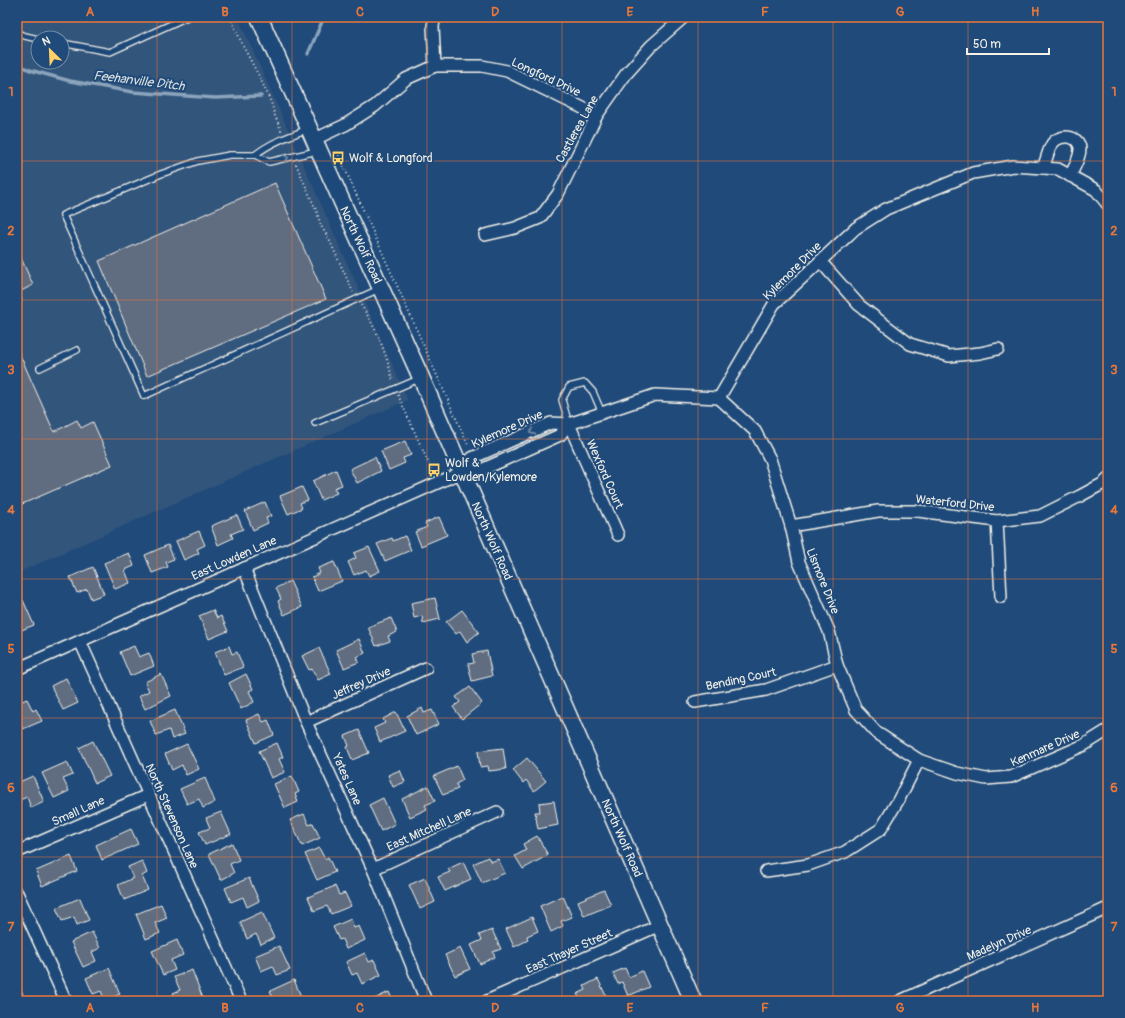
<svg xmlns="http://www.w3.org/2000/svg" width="1125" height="1018" font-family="Pangolin,sans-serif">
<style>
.built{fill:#32547c;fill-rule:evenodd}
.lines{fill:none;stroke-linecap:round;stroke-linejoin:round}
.stream{stroke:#8ca5bd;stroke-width:3.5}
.building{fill:#606d80;stroke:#f4f1e8}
.lane-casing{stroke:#f4f1e8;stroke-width:8}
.street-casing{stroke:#f4f1e8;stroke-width:14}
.secondary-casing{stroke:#f4f1e8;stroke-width:19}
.path{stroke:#f4f1e8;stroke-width:2;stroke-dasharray:1 3;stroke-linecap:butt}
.lane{stroke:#1f4a7a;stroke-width:5.5}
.street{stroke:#1f4a7a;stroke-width:11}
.secondary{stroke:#1f4a7a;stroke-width:16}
.oneway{stroke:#748da6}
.grid{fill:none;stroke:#ea7738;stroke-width:1;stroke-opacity:0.55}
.labels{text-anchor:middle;stroke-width:4;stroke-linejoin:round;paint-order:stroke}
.street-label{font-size:12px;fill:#f4f1e8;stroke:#1f4a7a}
.poi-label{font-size:12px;fill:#f4f1e8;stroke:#1f4a7a;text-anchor:start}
.water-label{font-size:13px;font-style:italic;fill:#dadedd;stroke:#1f4a7a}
.neatline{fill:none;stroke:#ea7738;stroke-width:1.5}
.grid-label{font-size:13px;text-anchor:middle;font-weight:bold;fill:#ea7738}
</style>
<rect width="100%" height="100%" fill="#1f4a7a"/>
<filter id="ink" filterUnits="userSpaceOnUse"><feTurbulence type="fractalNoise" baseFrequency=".025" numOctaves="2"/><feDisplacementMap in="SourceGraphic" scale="8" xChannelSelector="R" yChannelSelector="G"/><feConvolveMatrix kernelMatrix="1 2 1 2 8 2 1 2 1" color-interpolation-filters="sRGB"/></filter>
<g filter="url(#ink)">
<path class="built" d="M 17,17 L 238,17 L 408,400 L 17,573 ZM 38,38 L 62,38 L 62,62 L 38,62 Z"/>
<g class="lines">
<g class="stream">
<polyline points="308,54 324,17"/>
<polyline points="17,64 30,70 70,81 133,92 215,98 261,96"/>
</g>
</g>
<g class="building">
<polygon points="275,183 326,299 147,376 99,261"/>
<polygon points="17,249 33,285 19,292 22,300 17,302"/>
<polygon points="17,348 54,432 77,420 81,428 93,422 112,465 20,505 17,499"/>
<polygon points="405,441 411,455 403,458 405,463 389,470 381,451"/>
<polygon points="375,457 381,471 357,483 350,469"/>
<polygon points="336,470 342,485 334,488 337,493 321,500 313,481"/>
<polygon points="302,487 308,500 300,503 302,508 288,514 280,496"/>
<polygon points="265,502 271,516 266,518 268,523 253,530 245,511"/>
<polygon points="237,515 243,529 231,534 233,538 218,545 211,526"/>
<polygon points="439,517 447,535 421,546 415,532 427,527 425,523"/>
<polygon points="199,531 205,545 197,549 199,553 184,560 176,541"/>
<polygon points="405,536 411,550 385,561 377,544 392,538 393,541"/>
<polygon points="168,545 174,559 166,562 168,567 152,573 145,555"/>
<polygon points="369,547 380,571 369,576 366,570 354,575 348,562 356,558 354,553"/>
<polygon points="129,553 134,566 125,570 130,583 115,589 104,563"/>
<polygon points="334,562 342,581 318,591 312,577 320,573 318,568"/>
<polygon points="93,567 104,594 91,599 87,589 77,593 70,577"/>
<polygon points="290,581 302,607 284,615 278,601 281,599 276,588"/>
<polygon points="435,598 440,619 423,623 422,616 414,618 411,603"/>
<polygon points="23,600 34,625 19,631 17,626 17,602"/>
<polygon points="213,610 217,618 221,616 228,631 209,639 199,616"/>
<polygon points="462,610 479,632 467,642 460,631 456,634 446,622"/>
<polygon points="391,618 397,632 388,636 390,641 376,646 368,627"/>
<polygon points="359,639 365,653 357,657 359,662 344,668 336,650"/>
<polygon points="134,646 139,657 149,653 154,666 130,676 120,652"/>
<polygon points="229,646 232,654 237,652 243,667 224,675 215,652"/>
<polygon points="319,648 331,674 318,680 312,669 309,670 302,656"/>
<polygon points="487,651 492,676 472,681 468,664 474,663 472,654"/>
<polygon points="161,674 171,696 145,709 139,696 149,691 145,682"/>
<polygon points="246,674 253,689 249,691 254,702 241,709 229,683"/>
<polygon points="66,678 78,703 63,710 51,686"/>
<polygon points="470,687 482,703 462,719 453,707 460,702 456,697"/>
<polygon points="27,699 33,711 36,709 42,721 23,729 17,715 17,703"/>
<polygon points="422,708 424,713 432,710 439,724 416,735 407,716"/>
<polygon points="175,710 185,734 172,739 169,730 156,735 150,721"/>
<polygon points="396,712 405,731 380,742 374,728 385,723 383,719"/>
<polygon points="259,714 263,722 268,720 274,735 256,743 246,720"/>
<polygon points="359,730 369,753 352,760 347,747 349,746 345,736"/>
<polygon points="93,741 110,776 95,783 79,748"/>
<polygon points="277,743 283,757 279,759 285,772 271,778 259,751"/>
<polygon points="187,744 199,769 186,775 182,765 172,770 165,754"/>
<polygon points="503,748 506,769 489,771 488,766 480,767 478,751"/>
<polygon points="527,758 546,781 534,791 526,780 523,783 513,770"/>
<polygon points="67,762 73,775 63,779 69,791 54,798 42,773"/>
<polygon points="457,766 463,780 456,784 458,789 443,795 434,776"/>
<polygon points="400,770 405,782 393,787 388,775"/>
<polygon points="33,776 44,802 31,808 27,797 17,801 17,783"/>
<polygon points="292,776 299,792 295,794 298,802 285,808 274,784"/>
<polygon points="205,778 215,802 203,808 199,799 187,804 180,789"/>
<polygon points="428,786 435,801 425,805 427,809 410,817 402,799"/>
<polygon points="383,798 395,824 381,831 369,805"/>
<polygon points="554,801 558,825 538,829 535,812 540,812 539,803"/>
<polygon points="221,812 231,834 205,845 199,832 210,828 206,818"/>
<polygon points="304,814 309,825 313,823 320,838 302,846 290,820"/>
<polygon points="131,829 138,844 102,860 96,845"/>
<polygon points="537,836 548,855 523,869 515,856 526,850 523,844"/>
<polygon points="232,843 239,860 230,864 234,873 221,880 209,854"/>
<polygon points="319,848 325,859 328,857 335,872 317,880 305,854"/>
<polygon points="71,856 77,871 42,886 36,871"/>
<polygon points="488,857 491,862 498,859 505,873 482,883 473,864"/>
<polygon points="142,861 147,873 142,876 148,890 124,900 118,885 133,878 128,867"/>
<polygon points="463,862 471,879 445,891 438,877 450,872 448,869"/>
<polygon points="249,878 259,901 247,907 243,897 231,902 225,888"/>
<polygon points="425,878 435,902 420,909 409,885"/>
<polygon points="335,886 339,895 345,893 351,906 331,914 327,906 314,911 308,897"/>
<polygon points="604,890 611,905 584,916 578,901"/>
<polygon points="563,896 572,917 561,921 563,926 551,932 540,906"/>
<polygon points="80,898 89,920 77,925 74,917 62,921 56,908"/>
<polygon points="161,904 167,918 155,923 160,933 146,939 136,914"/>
<polygon points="262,912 274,938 261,944 256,934 247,939 240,922"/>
<polygon points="532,917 538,931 527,936 528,940 514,947 506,929"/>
<polygon points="351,919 354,928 359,926 365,940 346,949 342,939 339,940 333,927"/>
<polygon points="492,930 501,949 493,952 495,957 480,964 471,945 482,940 479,935"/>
<polygon points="92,932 100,948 92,952 96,961 83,967 71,942"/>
<polygon points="177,940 183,955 171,960 175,970 163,975 152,951"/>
<polygon points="279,946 290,970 277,975 273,966 261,971 255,956"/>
<polygon points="460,948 470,969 455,976 445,955"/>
<polygon points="365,953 369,962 374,960 381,975 362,984 357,973 352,975 346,962"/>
<polygon points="109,968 120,994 105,1001 101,991 93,994 86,978"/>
<polygon points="625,968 629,977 642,971 649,987 628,996 622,982 618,984 613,973"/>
<polygon points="192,970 204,1001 176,1001 173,993 180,990 174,977"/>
<polygon points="598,979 607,998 600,1001 581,1001 577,994 586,990 584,986"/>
<polygon points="294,980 303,1001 275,1001 270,991"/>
<polygon points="17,981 23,994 17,996"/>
<polygon points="389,992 393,1001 370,1001"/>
</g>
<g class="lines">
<g class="lane-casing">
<g id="lane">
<polyline points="17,33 25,36 38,39"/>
<polyline points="62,43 110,52 187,17"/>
<polyline points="317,151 269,162 255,155 230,155 198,161 161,174 63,215 144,396 379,289"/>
<path d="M 255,155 C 271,142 290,136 308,129"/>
<polyline points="40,368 77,350"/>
<polyline points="315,423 421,378"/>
<polyline points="569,424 562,400 569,387 585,383 593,392 602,413"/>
</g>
</g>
<g class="street-casing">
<g id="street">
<polyline points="435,17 433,26 435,66"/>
<polyline points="313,140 345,125 375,106 406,79 435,66 482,66 507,71 597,115"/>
<path d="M 1043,168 C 1046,161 1048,151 1052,144 C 1059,134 1079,134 1080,149 C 1080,158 1074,168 1070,176"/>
<polyline points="485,235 515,228 540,218 558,194 597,115 626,74 651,46 684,17"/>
<polyline points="820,261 859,305 910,344 949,356 980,353 998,349"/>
<polyline points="719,398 755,431 770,459 791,526 799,562 829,631 837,665 856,710 877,733 919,760 957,773 986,779 1011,777 1084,745 1108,730"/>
<polyline points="569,424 618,535"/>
<polyline points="462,472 472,458 551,423 569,424 655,395 719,398 774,304 856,228 886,209 973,173 1013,166 1058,169 1096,190 1108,205"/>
<polyline points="997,521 1001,597"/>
<polyline points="791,526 878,511 918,511 997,521 1040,516 1080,496 1104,483 1108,479"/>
<polyline points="244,568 306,722 373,869 426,1001"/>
<polyline points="80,641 241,1001"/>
<polyline points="17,669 462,472 479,471 560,435 569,424"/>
<polyline points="695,702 766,690 837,665"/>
<polyline points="306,722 426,668"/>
<polyline points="17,852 148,795"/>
<polyline points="373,869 497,812"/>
<polyline points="766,871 808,865 845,852 881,829 899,799 919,760"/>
<polyline points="17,893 66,1001"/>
<polyline points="487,1001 660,925"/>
<polyline points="900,1001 1108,908"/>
</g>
</g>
<g class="secondary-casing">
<polyline id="secondary" points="259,17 423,382 693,1001"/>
</g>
<g class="path">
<polyline points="230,17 244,48 260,78 271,102 275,116 282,132"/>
<polyline points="337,151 468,445"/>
<polyline points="296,164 317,212 321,226 328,237 353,292"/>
<path d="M 361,305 C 376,327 387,355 393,382"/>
<polyline points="398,395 433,473"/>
</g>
<use href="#lane" class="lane"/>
<use href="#street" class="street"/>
<use href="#secondary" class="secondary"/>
</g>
<defs><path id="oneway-chevron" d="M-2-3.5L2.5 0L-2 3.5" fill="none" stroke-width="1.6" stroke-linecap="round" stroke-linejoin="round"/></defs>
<g class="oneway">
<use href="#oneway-chevron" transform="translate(286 158) rotate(-13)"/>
<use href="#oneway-chevron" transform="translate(532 432) rotate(156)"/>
</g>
</g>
<path class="grid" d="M 157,17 L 157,1001M 292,17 L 292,1001M 427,17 L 427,1001M 562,17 L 562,1001M 698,17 L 698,1001M 833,17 L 833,1001M 968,17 L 968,1001M 17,161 L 1108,161M 17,300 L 1108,300M 17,439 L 1108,439M 17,579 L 1108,579M 17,718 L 1108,718M 17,857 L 1108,857"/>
<defs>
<g id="bus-bare" transform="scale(1.08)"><path d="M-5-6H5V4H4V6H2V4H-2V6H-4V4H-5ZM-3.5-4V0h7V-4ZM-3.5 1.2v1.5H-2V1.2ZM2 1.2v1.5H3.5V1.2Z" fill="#ffd166" stroke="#1f4a7a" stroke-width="2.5" paint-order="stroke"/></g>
</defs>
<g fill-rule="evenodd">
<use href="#bus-bare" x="338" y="158"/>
<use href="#bus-bare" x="434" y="470"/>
</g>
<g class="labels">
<g class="street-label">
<text transform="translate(546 77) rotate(25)" y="4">Longford Drive</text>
<text transform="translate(577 129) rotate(-61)" y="4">Castlerea Lane</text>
<text transform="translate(361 245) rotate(65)" y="4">North Wolf Road</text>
<text transform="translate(792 271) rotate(-45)" y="4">Kylemore Drive</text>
<text transform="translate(507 429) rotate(-24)" y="4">Kylemore Drive</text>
<text transform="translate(605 474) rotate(66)" y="4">Wexford Court</text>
<text transform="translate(955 503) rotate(6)" y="4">Waterford Drive</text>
<text transform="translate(492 541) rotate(66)" y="4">North Wolf Road</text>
<text transform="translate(234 558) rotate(-24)" y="4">East Lowden Lane</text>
<text transform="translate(823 581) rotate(68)" y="4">Lismore Drive</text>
<text transform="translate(741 679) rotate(-12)" y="4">Bending Court</text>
<text transform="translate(361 683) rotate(-24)" y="4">Jeffrey Drive</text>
<text transform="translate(1045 748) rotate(-24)" y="4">Kenmare Drive</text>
<text transform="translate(347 779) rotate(66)" y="4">Yates Lane</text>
<text transform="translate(78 811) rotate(-24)" y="4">Small Lane</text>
<text transform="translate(172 816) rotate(66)" y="4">North Stevenson Lane</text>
<text transform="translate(429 829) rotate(-24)" y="4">East Mitchell Lane</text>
<text transform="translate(622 838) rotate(66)" y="4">North Wolf Road</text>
<text transform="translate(999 943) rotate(-24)" y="4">Madelyn Drive</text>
<text transform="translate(569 951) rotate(-24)" y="4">East Thayer Street</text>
</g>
<g class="poi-label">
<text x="349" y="162">Wolf &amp; Longford</text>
<text x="445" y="467">Wolf &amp;<tspan x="445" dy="14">Lowden/Kylemore</tspan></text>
</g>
<g class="water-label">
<text transform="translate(139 80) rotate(7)" y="5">Feehanville Ditch</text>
</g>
</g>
<rect width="1125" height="1018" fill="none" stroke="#1f4a7a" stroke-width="44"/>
<g transform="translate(50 50) rotate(336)"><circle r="19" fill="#1f4a7a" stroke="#748da6"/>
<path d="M0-3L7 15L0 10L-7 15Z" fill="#ffd166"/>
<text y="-6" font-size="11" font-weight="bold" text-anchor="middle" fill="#f4f1e8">N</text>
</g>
<path d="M967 48v6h82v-6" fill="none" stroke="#f4f1e8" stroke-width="2"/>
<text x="973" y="48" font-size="12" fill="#f4f1e8" stroke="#1f4a7a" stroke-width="3" paint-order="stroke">50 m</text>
<rect x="22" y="22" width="1081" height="974" class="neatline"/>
<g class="grid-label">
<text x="90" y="16">A</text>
<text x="225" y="16">B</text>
<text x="360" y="16">C</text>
<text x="495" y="16">D</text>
<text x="630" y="16">E</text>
<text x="765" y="16">F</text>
<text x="900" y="16">G</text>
<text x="1035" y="16">H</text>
<text x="11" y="96">1</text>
<text x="1114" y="96">1</text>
<text x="11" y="235">2</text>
<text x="1114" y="235">2</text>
<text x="11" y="374">3</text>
<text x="1114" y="374">3</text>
<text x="11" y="514">4</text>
<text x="1114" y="514">4</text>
<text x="11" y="653">5</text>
<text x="1114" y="653">5</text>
<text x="11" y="792">6</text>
<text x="1114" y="792">6</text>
<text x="11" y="931">7</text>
<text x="1114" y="931">7</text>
<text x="90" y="1012">A</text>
<text x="225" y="1012">B</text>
<text x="360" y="1012">C</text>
<text x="495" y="1012">D</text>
<text x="630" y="1012">E</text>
<text x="765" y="1012">F</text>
<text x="900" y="1012">G</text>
<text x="1035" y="1012">H</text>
</g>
</svg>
